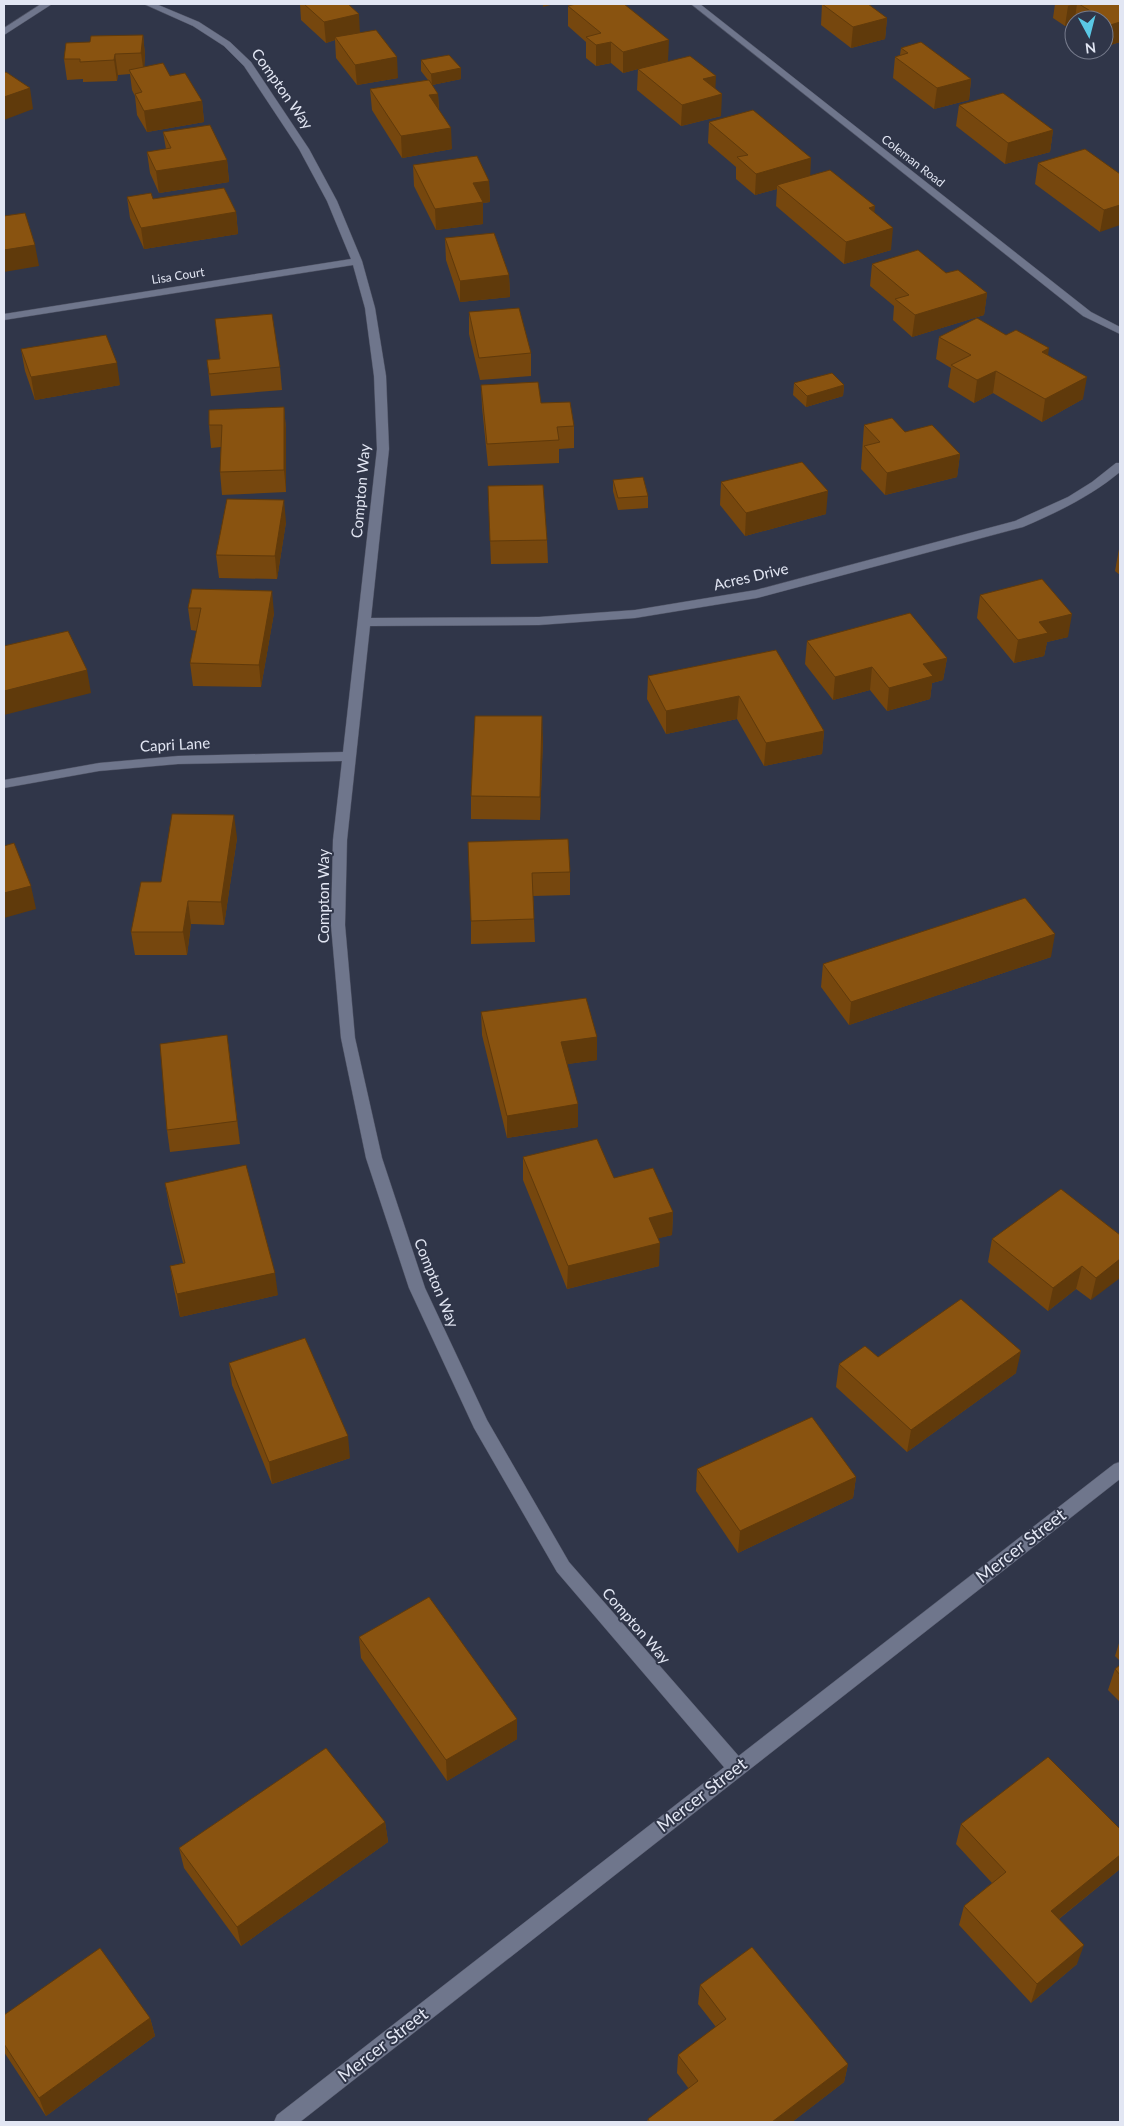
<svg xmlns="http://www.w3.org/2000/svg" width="1124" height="2126" font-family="Lato,sans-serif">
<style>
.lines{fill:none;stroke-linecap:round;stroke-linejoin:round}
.street-casing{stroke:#4d5162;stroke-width:1}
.secondary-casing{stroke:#4d5162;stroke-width:1}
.street{fill:#6f768c;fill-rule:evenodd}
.secondary{fill:#6f768c;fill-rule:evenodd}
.wall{fill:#76470e}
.shaded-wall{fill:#603a0b}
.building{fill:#895310;stroke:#603a0b}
.labels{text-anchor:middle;stroke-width:4;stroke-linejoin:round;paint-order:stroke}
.far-street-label{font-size:12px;fill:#e2e6f3;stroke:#303649}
.street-label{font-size:15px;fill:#e2e6f3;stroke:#303649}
.near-street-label{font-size:18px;fill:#e2e6f3;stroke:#303649}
</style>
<rect width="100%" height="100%" fill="#303649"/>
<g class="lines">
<g class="street-casing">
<g id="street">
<polygon points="41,4 52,4 4,35 4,28"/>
<path d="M 144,4 L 156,4 L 199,22 L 230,42 L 251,62 L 309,149 L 337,201 L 362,261 L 375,308 L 386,376 L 389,449 L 371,618 L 539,617 L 635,610 L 756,590 L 1015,521 L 1068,497 L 1092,482 L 1116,463 L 1120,463 L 1120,472 C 1091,496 1058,512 1023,527 L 757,598 L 635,618 L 539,625 L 370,626 L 347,840 L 345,925 L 355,1038 L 382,1158 L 425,1288 L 487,1420 L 569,1562 L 743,1761 L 745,1767 L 743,1773 L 736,1776 L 729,1773 L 557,1572 L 474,1428 L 409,1288 L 366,1158 L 341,1038 L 331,925 L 333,840 L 342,761 L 178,764 L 99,771 L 4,788 L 4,780 L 99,763 L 178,756 L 343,752 L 377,449 L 374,376 L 365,308 L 353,265 L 4,320 L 4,314 L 351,259 L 327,201 L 299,149 L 244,66 L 224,46 L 193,26 Z"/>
<polygon points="691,4 700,4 1091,312 1120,327 1120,334 1083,316"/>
</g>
</g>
<g class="secondary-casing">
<polygon id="secondary" points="1120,1462 1120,1479 300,2122 274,2122 277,2115 1114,1464"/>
</g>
<use href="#street" class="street"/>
<use href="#secondary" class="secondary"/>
</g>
<g class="wall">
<polygon points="300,4 348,4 360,33 398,78 357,85 336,58 335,40 326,43 301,20"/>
<polygon points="822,4 887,18 885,39 851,48 821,25"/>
<polygon points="1055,4 1120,4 1120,42 1104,47 1104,20 1074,20 1074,40 1071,38 1073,24 1065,26 1053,18"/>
<polygon points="568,6 668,61 623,73 611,63 596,66 586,58 586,42 568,26"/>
<polygon points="143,35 145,55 144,67 170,76 202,101 204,122 147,132 137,115 135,96 132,90 130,74 118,75 117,81 83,82 83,79 67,80 64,59 90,42"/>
<polygon points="901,48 971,79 969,100 934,109 893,78 895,57 900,55"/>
<polygon points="421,60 461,68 461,79 432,85 438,94 439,110 452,149 402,158 372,110 370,89 428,80 421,71"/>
<polygon points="638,69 715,89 721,116 681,126 637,90"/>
<polygon points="959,105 1053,130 1050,152 1005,164 956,126"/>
<polygon points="709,122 810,176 874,213 891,250 844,264 776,206 777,189 755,195 736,179 736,167 708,143"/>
<polygon points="163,132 227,160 229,182 159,193 150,173 147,152 166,149"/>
<polygon points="1038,163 1120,174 1100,232 1035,184"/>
<polygon points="413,165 489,181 490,202 483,203 483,224 436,230 414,186"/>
<polygon points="127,197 236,212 238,234 144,249 130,218"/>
<polygon points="445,238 509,275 510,297 460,302 446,260"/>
<polygon points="872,264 946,273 987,293 984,315 912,337 893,320 894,306 870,286"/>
<polygon points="469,312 531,353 531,376 480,380 469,334"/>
<polygon points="1006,335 1048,355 1083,399 1042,422 993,393 974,403 948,387 951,368 936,359 939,337"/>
<polygon points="21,349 120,385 35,400 25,371"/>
<polygon points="207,360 280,367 282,390 211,396"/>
<polygon points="794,383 844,385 843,396 806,407 793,395"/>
<polygon points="481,385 541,403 574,426 574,448 559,449 559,463 488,466 482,407"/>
<polygon points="284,407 286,429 286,492 222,495 220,472 221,447 211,448 209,425"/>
<polygon points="864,425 905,432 960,454 957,477 885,495 861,469"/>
<polygon points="613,480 648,496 648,508 618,510 613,491"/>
<polygon points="721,482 826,514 745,536 720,505"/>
<polygon points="488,486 547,540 548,563 491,564"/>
<polygon points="286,522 277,579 219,578 216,555"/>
<polygon points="1120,548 1120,575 1115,571 1119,549"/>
<polygon points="192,589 274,613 261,687 193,686 190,663 197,631 191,630 188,608"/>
<polygon points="980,595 1068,637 1047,642 1044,656 1014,663 977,618"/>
<polygon points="807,641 947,658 943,680 932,683 930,699 887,711 870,690 833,700 805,664"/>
<polygon points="776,650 824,731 822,754 764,766 737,719 666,734 647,699 648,676"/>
<polygon points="543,739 540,820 471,819 471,796"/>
<polygon points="237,838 224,925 191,924 187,955 135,955 131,932 161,882"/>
<polygon points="568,839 570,872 570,895 533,896 535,942 471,944 471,921"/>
<polygon points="1051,957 849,1025 821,987 823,964"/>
<polygon points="481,1012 597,1060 567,1064 578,1127 507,1138 482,1035"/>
<polygon points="227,1035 240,1144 170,1152 167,1130"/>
<polygon points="523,1157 614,1178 673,1212 672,1235 658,1238 659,1266 567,1289 523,1180"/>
<polygon points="165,1183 278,1295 180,1317 174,1289 170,1266 183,1263 169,1205"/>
<polygon points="1120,1235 1091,1300 1076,1289 1048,1311 988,1262 992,1239"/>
<polygon points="878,1357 1016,1373 907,1452 836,1387 839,1364"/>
<polygon points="229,1363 350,1458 272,1484 232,1385"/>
<polygon points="697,1469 856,1477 853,1498 738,1553 696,1491"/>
<polygon points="359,1637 517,1719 517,1739 447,1781 361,1658"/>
<polygon points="1120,1640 1120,1661 1115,1656"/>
<polygon points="1120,1665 1120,1702 1108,1690 1115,1669"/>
<polygon points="385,1822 388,1842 241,1946 184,1868 179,1848"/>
<polygon points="961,1824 1120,1869 1059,1919 1077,1964 1031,2003 959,1925 964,1906 992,1883 956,1844"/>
<polygon points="700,1985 848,2064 844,2082 792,2122 647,2122 648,2119 689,2089 677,2073 678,2055 716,2027 698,2004"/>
<polygon points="4,2015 150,2018 155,2036 46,2116 4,2052"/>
</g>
<g class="shaded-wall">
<polygon points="543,4 554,4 543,7"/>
<polygon points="1074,4 1077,4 1075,18 1074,17 1073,24 1065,26 1068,6"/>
<polygon points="359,14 360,34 335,37 335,40 326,43 324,22"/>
<polygon points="887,18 885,39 851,48 853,27"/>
<polygon points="1120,22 1120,42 1104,47 1104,27"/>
<polygon points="143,35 145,55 144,74 141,53"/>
<polygon points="669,40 668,61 623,73 623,52"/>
<polygon points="611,42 611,63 596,66 596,45"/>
<polygon points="115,54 118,75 117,81 114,60"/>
<polygon points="397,57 398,78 357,85 355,65"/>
<polygon points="461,68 461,79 432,85 431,74"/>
<polygon points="716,76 715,96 722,94 721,116 681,126 682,105 703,79"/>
<polygon points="971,79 969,100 934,109 937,88"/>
<polygon points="30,88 33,109 4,120 4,97"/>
<polygon points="438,94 439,115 429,95"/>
<polygon points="202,101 204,122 147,132 144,111"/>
<polygon points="451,128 452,149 402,158 401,136"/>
<polygon points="1053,130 1050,152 1005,164 1008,143"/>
<polygon points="811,158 810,180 777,185 777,189 755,195 756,174"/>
<polygon points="227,160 229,182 159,193 156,171"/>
<polygon points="489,181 490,202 483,203 483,224 436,230 435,209 473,183"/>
<polygon points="1120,205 1120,225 1100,232 1104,210"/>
<polygon points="875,206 873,228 869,208"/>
<polygon points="236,212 238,234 144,249 141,228"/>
<polygon points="893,228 891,250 844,264 846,242"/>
<polygon points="35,245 39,266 4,272 4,250"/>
<polygon points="509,275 510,297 460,302 460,281"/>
<polygon points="987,293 984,315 912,337 915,315"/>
<polygon points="1049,348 1046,370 1042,352"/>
<polygon points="117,363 120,385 35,400 31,377"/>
<polygon points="996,371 993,393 974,403 977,380"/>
<polygon points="1087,377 1083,399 1042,422 1045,399"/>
<polygon points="844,385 843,396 806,407 807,396"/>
<polygon points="284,407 286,429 286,492 284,470"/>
<polygon points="960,454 957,477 885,495 887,473"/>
<polygon points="828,491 826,514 745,536 746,513"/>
<polygon points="284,500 286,522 277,579 275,556"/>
<polygon points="272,591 274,613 261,687 259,665"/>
<polygon points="1072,614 1068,637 1047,642 1044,656 1014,663 1018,640 1039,622"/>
<polygon points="947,658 943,680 932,683 930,699 887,711 889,688 923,664"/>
<polygon points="872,667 870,690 833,700 835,677"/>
<polygon points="87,670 91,693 4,715 4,691"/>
<polygon points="739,696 737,719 666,734 666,711"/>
<polygon points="542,716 543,739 540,820 540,797"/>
<polygon points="824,731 822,754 764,766 766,743"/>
<polygon points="234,815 237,838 224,925 221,902"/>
<polygon points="31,886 36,909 4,918 4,893"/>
<polygon points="188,901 191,924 187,955 183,932"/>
<polygon points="1055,934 1051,957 849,1025 851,1002"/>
<polygon points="227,1035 230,1058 240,1144 237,1121"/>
<polygon points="597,1037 597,1060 561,1065 561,1042"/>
<polygon points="578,1104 578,1127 507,1138 507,1116"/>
<polygon points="673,1212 672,1235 648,1241 649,1218"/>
<polygon points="660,1243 659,1266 567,1289 568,1266"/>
<polygon points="1120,1259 1120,1278 1091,1300 1096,1278"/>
<polygon points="1082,1266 1076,1289 1048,1311 1053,1288"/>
<polygon points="275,1273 278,1295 180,1317 177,1294"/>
<polygon points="1021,1351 1016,1373 907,1452 911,1430"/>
<polygon points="348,1436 350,1458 272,1484 269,1462"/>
<polygon points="856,1477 853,1498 738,1553 740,1531"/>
<polygon points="517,1719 517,1739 447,1781 446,1760"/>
<polygon points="385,1822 388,1842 241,1946 237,1927"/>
<polygon points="1120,1855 1120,1869 1045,1930 1051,1911"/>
<polygon points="1084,1945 1077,1964 1031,2003 1037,1984"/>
<polygon points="150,2018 155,2036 46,2116 39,2098"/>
<polygon points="848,2064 844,2082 792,2122 772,2122"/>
</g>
<g class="building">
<polygon points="304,4 348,4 359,14 324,22"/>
<polygon points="576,4 624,4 669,40 623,52 611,42 596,45 586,37 601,33 568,6"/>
<polygon points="822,4 868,4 887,18 853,27"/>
<polygon points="1079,4 1120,4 1120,22 1104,27 1104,20 1078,20 1074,17 1092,12"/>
<polygon points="376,30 397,57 355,65 335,37"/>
<polygon points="143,35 141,53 115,54 114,60 80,62 80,59 64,59 66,43 90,42 91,36"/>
<polygon points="921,42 971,79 937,88 895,57 908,53 901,48"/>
<polygon points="449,55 461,68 431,74 421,60"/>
<polygon points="690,56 716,76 703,79 722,94 682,105 638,69"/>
<polygon points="163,63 170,76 185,73 202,101 144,111 135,94 142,92 129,70"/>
<polygon points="6,72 30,88 4,97 4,73"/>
<polygon points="429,80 438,94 429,95 451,128 401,136 370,89"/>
<polygon points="1003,93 1053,130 1008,143 959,105"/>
<polygon points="753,110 811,158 756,174 737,157 748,155 709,122"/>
<polygon points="210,125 227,160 156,171 147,152 171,148 163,132"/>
<polygon points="1085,149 1120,174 1120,205 1104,210 1038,163"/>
<polygon points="477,156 489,181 473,183 483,202 435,209 413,165"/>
<polygon points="830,170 875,206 869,208 893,228 846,242 777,185"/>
<polygon points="224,188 236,212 141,228 127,197 151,193 153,199"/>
<polygon points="25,213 35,245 4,250 4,216"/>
<polygon points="494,233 509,275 460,281 445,238"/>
<polygon points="918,250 946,273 958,270 987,293 915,315 895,299 909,295 872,264"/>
<polygon points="519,308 531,353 479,358 469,312"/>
<polygon points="272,314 280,367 209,374 207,360 220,359 215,319"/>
<polygon points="977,318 1006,335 1016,330 1049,348 1042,352 1087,377 1045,399 996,371 977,380 951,365 971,355 939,337"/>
<polygon points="106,335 117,363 31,377 21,349"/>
<polygon points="832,373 844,385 807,396 794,383"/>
<polygon points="538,382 541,403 570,402 574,426 557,427 559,440 487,444 481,385"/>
<polygon points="284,407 284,470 220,472 222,425 209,425 209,410"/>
<polygon points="892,418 905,432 932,425 960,454 887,473 864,446 880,442 864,425"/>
<polygon points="802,462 828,491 746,513 721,482"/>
<polygon points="643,477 648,496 618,498 613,480"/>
<polygon points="543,485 547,540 490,541 488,486"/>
<polygon points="227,499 284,500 275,556 216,555"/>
<polygon points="1042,579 1072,614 1039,622 1048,633 1018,640 980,595"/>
<polygon points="192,589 272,591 259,665 190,663 201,608 188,608"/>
<polygon points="910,613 947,658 923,664 933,676 889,688 872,667 835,677 807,641"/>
<polygon points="68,631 87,670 4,691 4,646"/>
<polygon points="776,650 824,731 766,743 739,696 666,711 648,676"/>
<polygon points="475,716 542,716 540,797 471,796"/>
<polygon points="172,814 234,815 221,902 188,901 183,932 131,932 141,882 161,882"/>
<polygon points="568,839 570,872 532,873 534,919 471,921 468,842"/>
<polygon points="14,843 31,886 4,893 4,846"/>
<polygon points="1025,898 1055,934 851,1002 823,964"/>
<polygon points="586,998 597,1037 561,1042 578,1104 507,1116 481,1012"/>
<polygon points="227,1035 237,1121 167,1130 160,1044"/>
<polygon points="597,1139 614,1178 653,1168 673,1212 649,1218 660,1243 568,1266 523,1157"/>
<polygon points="246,1165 275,1273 177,1294 170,1266 185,1263 165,1183"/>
<polygon points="1061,1189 1120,1235 1120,1259 1096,1278 1082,1266 1053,1288 992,1239"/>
<polygon points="961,1299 1021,1351 911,1430 839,1364 865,1346 878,1357"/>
<polygon points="305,1338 348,1436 269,1462 229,1363"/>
<polygon points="812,1417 856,1477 740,1531 697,1469"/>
<polygon points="429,1597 517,1719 446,1760 359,1637"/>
<polygon points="1120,1665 1120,1675 1115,1669"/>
<polygon points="326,1748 385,1822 237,1927 179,1848"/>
<polygon points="1048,1757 1120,1829 1120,1855 1051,1911 1084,1945 1037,1984 964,1906 1006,1872 961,1824"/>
<polygon points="752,1947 848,2064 772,2122 650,2122 648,2119 698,2081 678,2055 726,2019 700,1985"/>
<polygon points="100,1948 150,2018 39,2098 4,2044 4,2015"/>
</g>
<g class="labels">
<g class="far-street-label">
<text transform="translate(913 161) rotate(38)" y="4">Coleman Road</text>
<text transform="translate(178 276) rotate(-9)" y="4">Lisa Court</text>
</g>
<g class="street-label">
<text transform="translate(282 89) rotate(55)" y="5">Compton Way</text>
<text transform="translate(361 491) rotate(-85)" y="5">Compton Way</text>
<text transform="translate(751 577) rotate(-13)" y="5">Acres Drive</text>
<text transform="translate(175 745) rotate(-3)" y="5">Capri Lane</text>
<text transform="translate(324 896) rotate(-90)" y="5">Compton Way</text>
<text transform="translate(436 1283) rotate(68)" y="5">Compton Way</text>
<text transform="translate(636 1626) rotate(49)" y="5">Compton Way</text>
</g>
<g class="near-street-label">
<text transform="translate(1021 1546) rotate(-38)" y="6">Mercer Street</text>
<text transform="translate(702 1795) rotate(-38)" y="6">Mercer Street</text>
<text transform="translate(383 2045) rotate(-38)" y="6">Mercer Street</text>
</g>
</g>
<rect width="1124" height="2126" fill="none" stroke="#e2e6f3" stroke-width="10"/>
<g transform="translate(1089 35) rotate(173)"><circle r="24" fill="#303649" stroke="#777c8d"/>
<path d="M0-4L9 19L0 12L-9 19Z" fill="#5ac8e5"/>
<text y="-8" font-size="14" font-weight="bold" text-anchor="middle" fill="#e2e6f3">N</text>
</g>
</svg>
